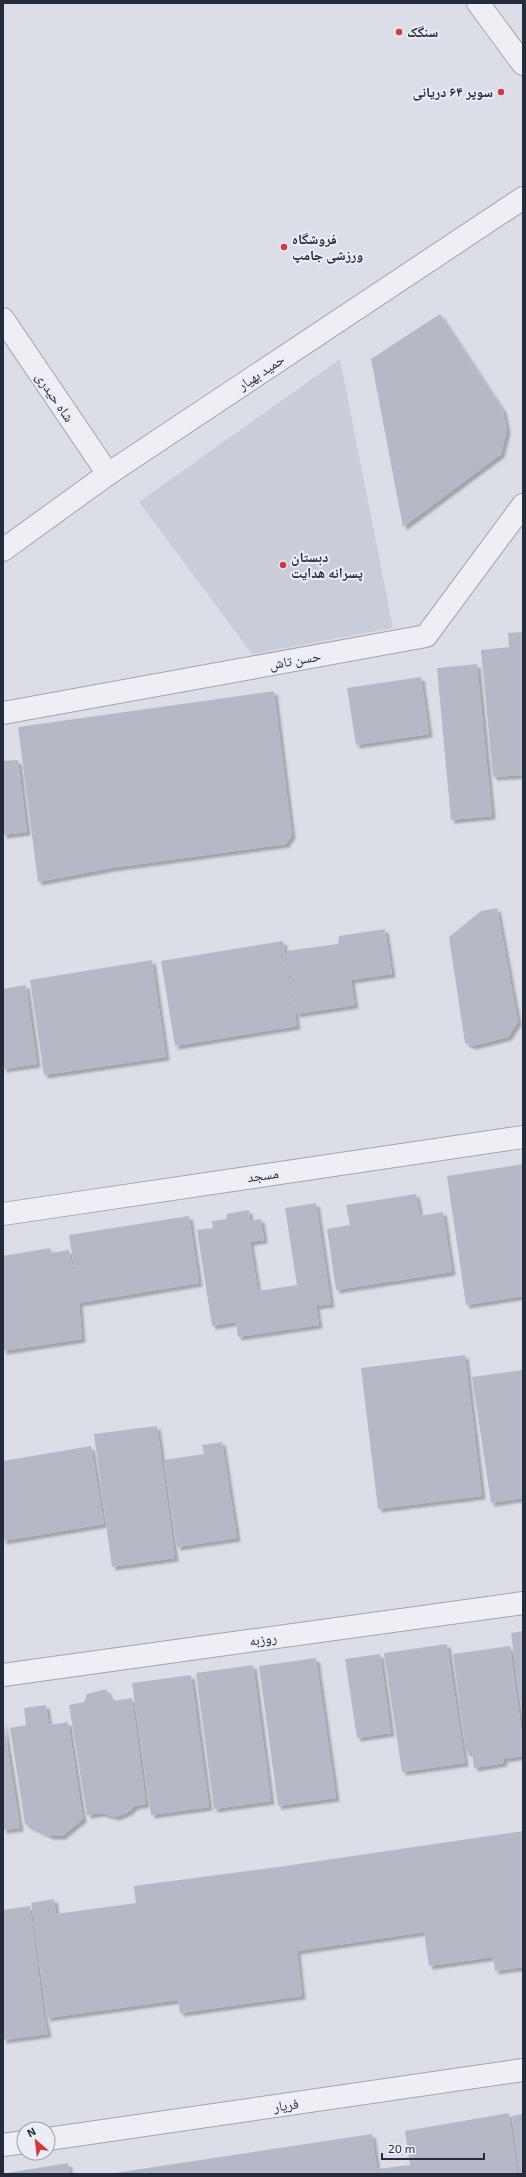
<svg xmlns="http://www.w3.org/2000/svg" width="526" height="2177" font-family="'Exo 2','Noto Naskh Arabic',sans-serif">
<style>
.built{fill:#c9cdd8}
.building{fill:#b5b9c6;filter:url(#shadow)}
.lines{fill:none;stroke-linecap:round;stroke-linejoin:round}
.minor-casing{stroke:#a1a4b0;stroke-width:24}
.tertiary-casing{stroke:#a1a4b0;stroke-width:24}
.minor{stroke:#eeeff5;stroke-width:22}
.tertiary{stroke:#eeeff5;stroke-width:22}
.poi-dot{fill:#d3383c;stroke:#eaedf4;stroke-width:1.5}
.labels{text-anchor:middle;stroke-width:4;stroke-linejoin:round;paint-order:stroke}
.poi-label{font-size:14px;font-weight:bold;fill:#252a3d;stroke:#eaedf4;text-anchor:start}
.street-label{font-size:14px;fill:#252a3d;stroke:#eaedf4}
</style>
<defs>
<filter id="shadow"><feDropShadow dx="3.5" dy="3.5" stdDeviation="1" flood-color="#0004"/></filter>
</defs>
<rect width="100%" height="100%" fill="#dbdee6"/>
<polygon class="built" points="340,359 393,628 252,654 139,502"/>
<g class="building">
<polygon points="440,314 503,410 507,430 501,454 403,527 371,359"/>
<polygon points="523,632 523,775 493,777 481,650 509,647 508,633"/>
<polygon points="477,664 492,816 451,820 437,668"/>
<polygon points="421,677 429,734 356,745 347,688"/>
<polygon points="274,691 292,835 286,844 111,868 38,882 18,727"/>
<polygon points="18,760 27,832 3,835 3,761"/>
<polygon points="497,908 518,1022 508,1037 473,1046 465,1043 449,937 481,911"/>
<polygon points="385,929 392,974 351,980 355,1005 296,1014 286,951 338,944 339,936"/>
<polygon points="283,941 297,1026 175,1046 161,961"/>
<polygon points="152,960 166,1057 44,1075 30,980"/>
<polygon points="26,985 37,1064 3,1069 3,989"/>
<polygon points="523,1164 523,1296 466,1305 447,1176"/>
<polygon points="416,1194 420,1216 443,1212 452,1272 336,1290 327,1229 350,1225 346,1205"/>
<polygon points="316,1203 331,1304 316,1306 319,1325 238,1337 236,1322 212,1326 197,1230 213,1228 212,1221 226,1219 227,1214 249,1210 250,1221 261,1219 264,1240 250,1242 258,1291 297,1285 285,1208"/>
<polygon points="189,1216 199,1283 79,1303 82,1339 3,1351 3,1256 50,1248 51,1253 69,1250 78,1292 69,1235"/>
<polygon points="465,1355 482,1496 378,1509 361,1368"/>
<polygon points="523,1370 523,1498 491,1503 472,1377"/>
<polygon points="157,1426 175,1558 112,1567 94,1434"/>
<polygon points="222,1442 237,1538 177,1547 164,1460 204,1454 202,1445"/>
<polygon points="91,1446 104,1524 3,1541 3,1461"/>
<polygon points="523,1631 523,1706 521,1706 511,1633"/>
<polygon points="447,1644 465,1763 402,1772 384,1653"/>
<polygon points="510,1646 523,1742 523,1756 503,1759 504,1763 474,1768 472,1752 466,1753 453,1654"/>
<polygon points="380,1654 391,1733 357,1738 345,1659"/>
<polygon points="316,1658 336,1798 278,1806 259,1666"/>
<polygon points="253,1665 271,1801 214,1809 196,1673"/>
<polygon points="191,1675 209,1807 151,1815 132,1683"/>
<polygon points="106,1689 112,1701 132,1698 146,1804 135,1806 128,1812 116,1817 101,1813 87,1815 69,1705 84,1702 87,1694"/>
<polygon points="46,1705 49,1725 68,1722 83,1819 62,1836 50,1836 25,1824 10,1728 26,1725 24,1708"/>
<polygon points="3,1720 20,1828 3,1830"/>
<polygon points="523,1831 523,1967 495,1971 493,1957 429,1966 424,1932 297,1951 302,1996 180,2013 178,2000 47,2018 31,1903 54,1899 56,1914 136,1903 134,1886 285,1866"/>
<polygon points="30,1906 44,2016 48,2034 3,2040 3,1910"/>
<polygon points="509,2113 518,2174 108,2174 372,2134 377,2169 410,2165 405,2131"/>
<polygon points="523,2114 523,2174 520,2174 512,2116"/>
<polygon points="68,2163 70,2174 7,2174 7,2173"/>
</g>
<g class="lines">
<g class="minor-casing">
<g id="minor">
<polyline points="3,319 108,474"/>
<polyline points="3,550 108,474 523,198"/>
<polyline points="3,713 426,636 523,505"/>
<polyline points="3,1214 523,1137"/>
<polyline points="3,1675 523,1603"/>
<polyline points="48,2139 523,2070"/>
<polyline points="3,2145 24,2142"/>
</g>
</g>
<g class="tertiary-casing">
<polyline id="tertiary" points="478,3 523,64"/>
</g>
<use href="#minor" class="minor"/>
<use href="#tertiary" class="tertiary"/>
</g>
<g class="poi-dot">
<circle cx="399" cy="32" r="4"/>
<circle cx="501" cy="92" r="4"/>
<circle cx="284" cy="247" r="4"/>
<circle cx="283" cy="565" r="4"/>
</g>
<g class="labels">
<g class="poi-label">
<text x="407" y="37">سنگک</text>
<text x="493" y="97" text-anchor="end">سوپر ۶۴ دریانی</text>
<text x="292" y="244">فروشگاه<tspan x="292" dy="16">ورزشی جامپ</tspan></text>
<text x="291" y="562">دبستان<tspan x="291" dy="16">پسرانه هدایت</tspan></text>
</g>
<g class="street-label">
<text transform="translate(261 372) rotate(-34)" y="5">حمید بهیار</text>
<text transform="translate(55 397) rotate(56)" y="5">شاه حیدری</text>
<text transform="translate(295 660) rotate(-10)" y="5">حسن تاش</text>
<text transform="translate(263 1175) rotate(-8)" y="5">مسجد</text>
<text transform="translate(263 1639) rotate(-8)" y="5">روزبه</text>
<text transform="translate(286 2105) rotate(-8)" y="5">فریار</text>
</g>
</g>
<rect width="526" height="2177" fill="none" stroke="#252a3d" stroke-width="8"/>
<g transform="translate(36 2141) rotate(332)"><circle r="19" fill="#eaedf4" stroke="#9b9fab"/>
<path d="M0-3L7 15L0 10L-7 15Z" fill="#d3383c"/>
<text y="-6" font-size="11" font-weight="bold" text-anchor="middle" fill="#252a3d">N</text>
</g>
<path d="M382 2153v6h102v-6" fill="none" stroke="#252a3d" stroke-width="2"/>
<text x="388" y="2153" font-size="12" fill="#252a3d" stroke="#eaedf4" stroke-width="3" paint-order="stroke">20 m</text>
</svg>
